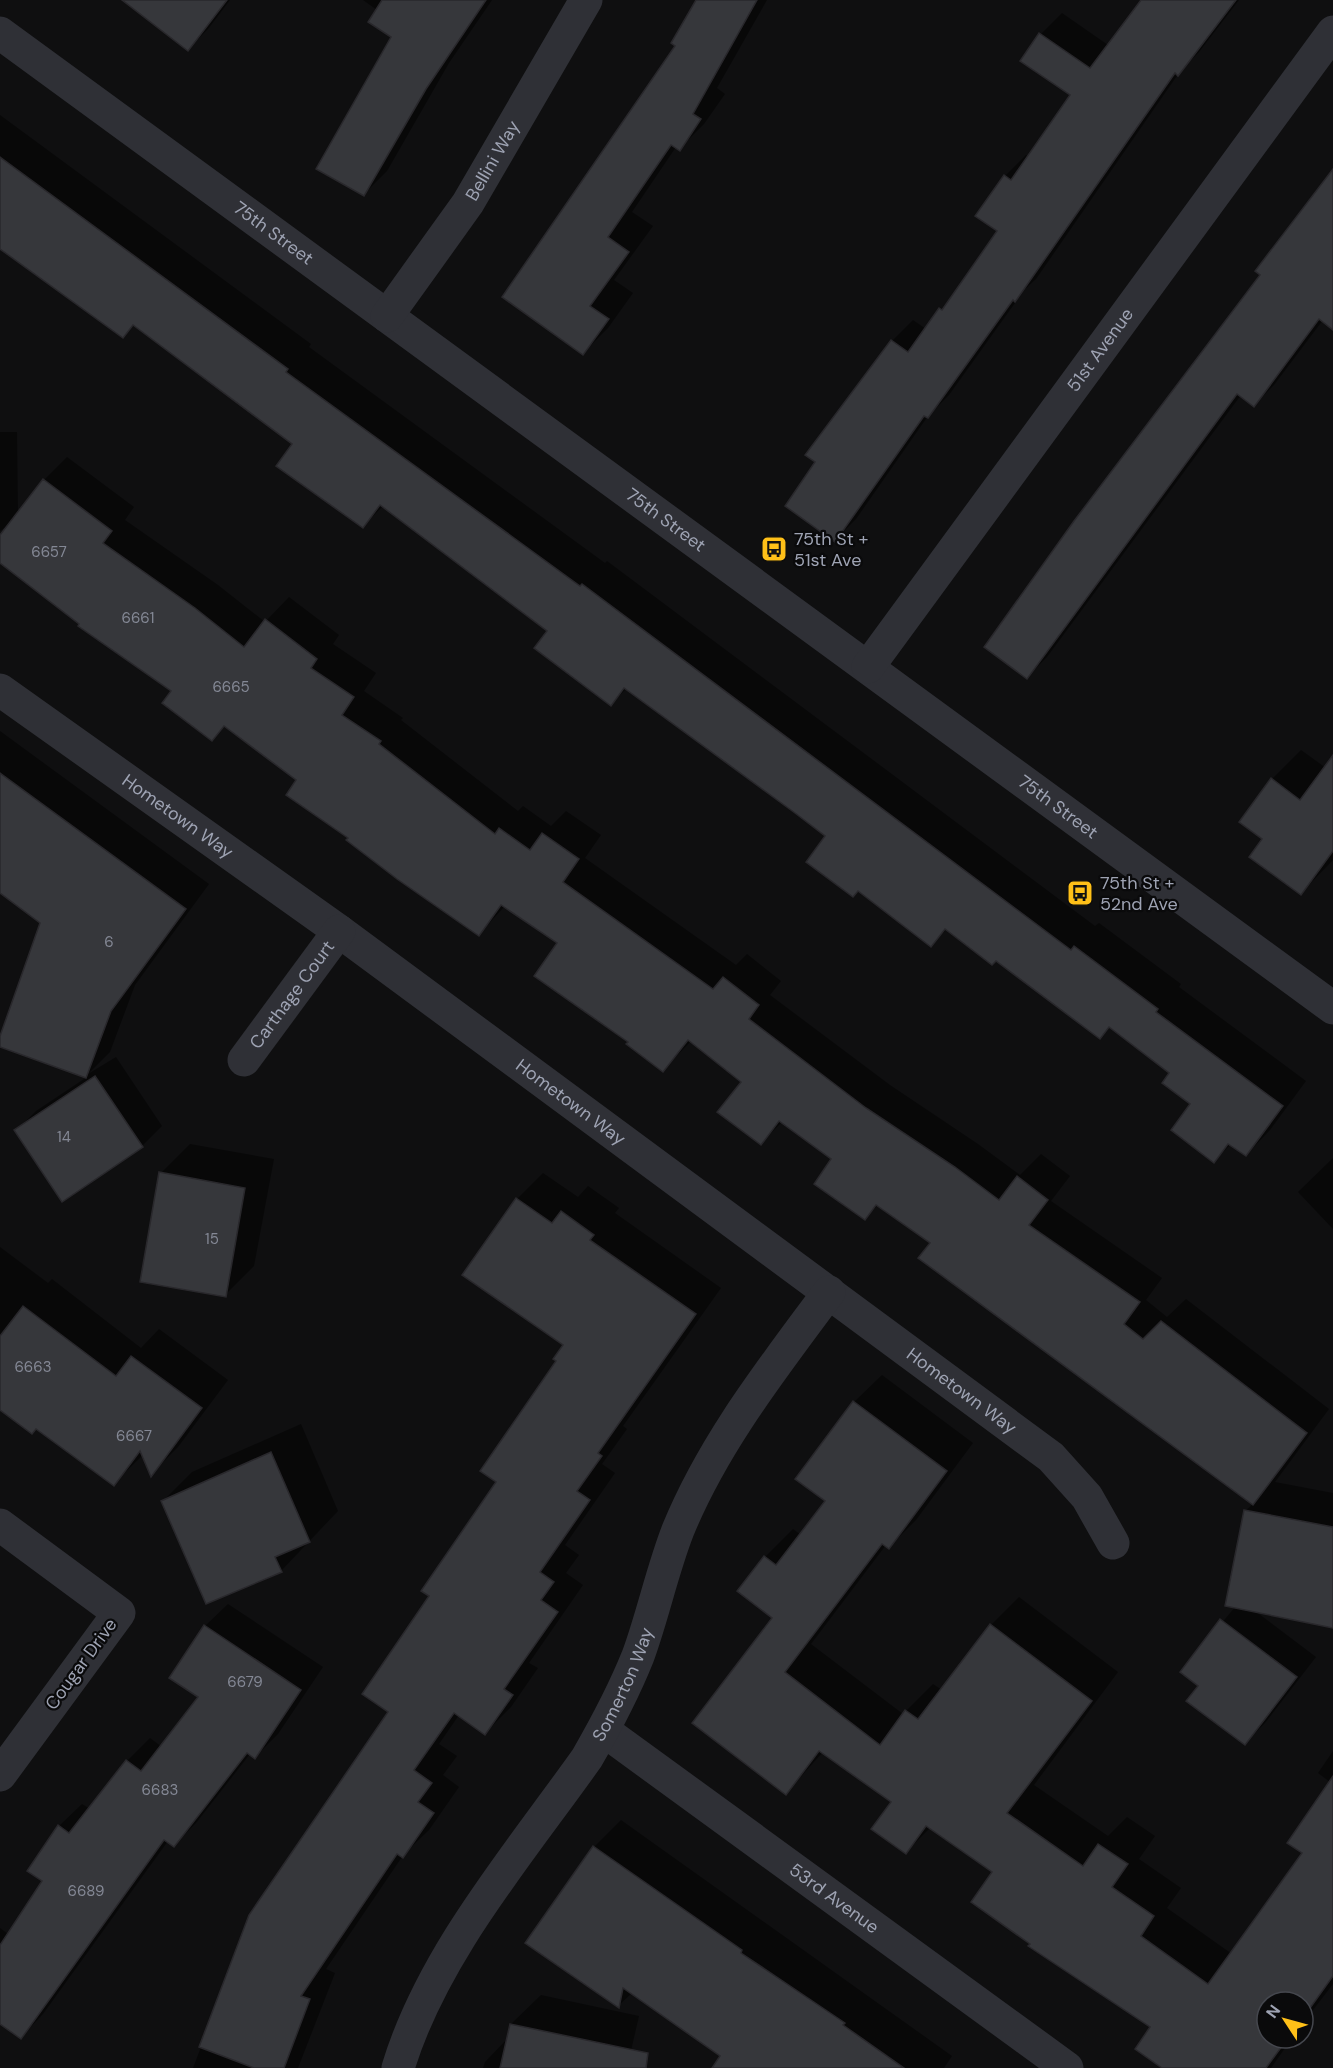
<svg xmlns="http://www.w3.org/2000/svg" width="1333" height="2068" font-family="'DM Sans',sans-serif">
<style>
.shadow{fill:#0007}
.building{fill:#36373b;stroke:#29282c;stroke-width:1.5}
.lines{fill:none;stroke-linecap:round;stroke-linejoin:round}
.street{stroke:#2f3036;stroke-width:33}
.labels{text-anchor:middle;stroke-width:4.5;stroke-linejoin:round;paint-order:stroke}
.number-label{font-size:15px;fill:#848895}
.street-label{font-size:18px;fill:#9ea3b3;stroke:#0a0a0b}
.poi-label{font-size:18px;fill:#9ea3b3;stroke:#0a0a0b;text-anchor:start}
</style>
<rect width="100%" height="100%" fill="#0f0f10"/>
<g class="shadow">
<polygon points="124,0 230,0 208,29 188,49"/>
<polygon points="363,0 492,0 449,63 387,171 364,194 393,37 377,10"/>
<polygon points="698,0 767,0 717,88 725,94 704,124 679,149 676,147 632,212 653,226 614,280 633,293 608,328 583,353 504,297 677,45"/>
<polygon points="1142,0 1239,0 1199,52 1181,70 1036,279 1025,289 949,395 928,416 856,519 835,540 817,462 892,341 913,320 926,329 956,293 999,230 1005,176 1026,155 1029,157 1072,95 1022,61 1041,34 1062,13 1108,45"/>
<polygon points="0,115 311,344 309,347 605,563 607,561 1095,926 1099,923 1181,984 1179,987 1306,1081 1270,1130 1246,1155 1231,1144 1214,1161 1192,1104 1172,1073 1110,1026 1100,1037 996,959 947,929 930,945 827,836 627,688 611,704 549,631 383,506 363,526 295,443 135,324 122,336 0,248"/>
<polygon points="1333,177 1333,327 1323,320 1274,385 1254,405 1241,395 1047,657 1027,677 1262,274"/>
<polygon points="0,432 17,432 18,514 44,480 67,457 134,507 125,520 218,585 265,622 289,597 339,635 333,644 376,673 364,691 403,718 401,720 518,811 523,806 551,826 566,811 601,835 585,858 736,965 747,954 781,981 770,995 890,1085 978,1144 1020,1175 1041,1154 1070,1176 1051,1201 1162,1278 1146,1300 1167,1317 1186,1299 1329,1409 1275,1482 1333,1493 1333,1626 1255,1611 1316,1657 1265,1723 1245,1743 1200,1685 1182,1671 1235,1607 1245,1511 1253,1504 932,1242 878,1205 865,1218 833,1159 783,1121 761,1143 743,1081 691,1041 663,1070 630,1042 559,943 505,906 479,934 350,837 298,780 226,725 212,739 173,690 0,561 0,538 11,523 0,531"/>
<polygon points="0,731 209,884 135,985 110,1052 88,1074 116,1057 162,1126 142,1146 16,1131 36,1111 87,1077 0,1046 42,922 0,892"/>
<polygon points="1301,750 1326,768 1333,758 1333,860 1301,893 1264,839 1272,779"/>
<polygon points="190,1144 274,1159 254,1266 225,1295 161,1173"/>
<polygon points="1333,1158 1333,1229 1298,1192"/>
<polygon points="543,1173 578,1197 588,1186 619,1208 615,1213 721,1288 623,1426 627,1429 602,1464 615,1473 565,1545 579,1555 566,1573 583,1585 529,1663 538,1668 511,1707 485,1733 459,1715 439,1744 457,1756 443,1775 459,1787 429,1830 404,1854 326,1969 335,1973 298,2068 193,2068 251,1916 390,1712 431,1596 498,1481 565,1345 517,1199"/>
<polygon points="0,1247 48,1283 52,1279 141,1348 159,1329 228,1380 178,1447 151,1474 143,1455 113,1484 36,1427 0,1409"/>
<polygon points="882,1375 973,1443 916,1520 889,1547 886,1545 811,1644 903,1714 933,1684 942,1690 991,1625 1019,1597 1118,1672 1034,1785 1108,1836 1127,1817 1155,1836 1139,1859 1181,1888 1167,1908 1232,1954 1304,1853 1330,1782 1318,1773 1333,1751 1333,1984 1303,2023 1303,2002 1267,2002 1267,2038 1292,2038 1271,2068 1164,2068 1152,2027 1032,1943 994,1872 931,1827 906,1852 893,1801 823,1752 786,1793 774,1617 740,1591 765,1557 793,1529 801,1535 827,1501 854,1402"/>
<polygon points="301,1424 338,1511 281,1571 163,1501 192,1472"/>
<polygon points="228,1604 323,1667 278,1734 255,1757 250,1754 196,1823 174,1845 168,1841 43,2014 21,2037 0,2022 0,1928 8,1934 44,1881 59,1826 82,1804 90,1809 127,1761 150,1738 162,1747 201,1697 205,1626"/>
<polygon points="621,1820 952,2056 944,2068 740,2068 632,1993 618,2006 527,1942 594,1847"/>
<polygon points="541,1995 639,2016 627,2068 483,2068 485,2062 508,2038 511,2024"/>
</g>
<g class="building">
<polygon points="122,0 227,0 188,51"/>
<polygon points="382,0 486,0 426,89 364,196 316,169 391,37 368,22"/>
<polygon points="696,0 757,0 693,114 701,119 680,151 671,145 608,237 629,252 590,306 609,319 583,355 502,297 675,46 671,43"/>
<polygon points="1141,0 1236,0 1178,76 1175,73 1015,302 1013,300 928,418 924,416 835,542 785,506 815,462 805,455 891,340 908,352 939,308 942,310 997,231 975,216 1004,175 1011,180 1070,95 1020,61 1039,33 1090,68"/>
<polygon points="0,157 288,369 286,372 580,586 582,584 1071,950 1074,946 1158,1009 1156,1012 1283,1106 1246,1156 1228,1144 1214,1163 1171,1130 1190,1104 1162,1083 1169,1073 1109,1027 1100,1039 996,961 992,965 945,929 931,947 858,891 853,897 806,862 825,836 795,813 624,688 611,706 534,648 547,631 380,505 363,528 276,466 292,444 133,325 123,338 0,249"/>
<polygon points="1333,169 1333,330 1319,319 1254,407 1237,394 1027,679 984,647 1074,521 1260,275 1255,271"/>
<polygon points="43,479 112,531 103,543 195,608 244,647 265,619 317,659 311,668 354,697 342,715 381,741 379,744 495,834 499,828 530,850 542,833 579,859 563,882 713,989 723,977 759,1005 749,1019 866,1108 955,1167 999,1200 1017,1176 1048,1200 1029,1225 1140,1302 1124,1324 1143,1339 1161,1321 1307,1433 1253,1505 918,1258 930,1243 876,1205 865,1220 814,1184 831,1159 779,1121 761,1145 717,1112 741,1082 688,1040 663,1072 626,1044 628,1042 534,976 557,943 501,905 479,936 397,879 346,840 348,838 286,795 296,780 224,726 212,741 162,703 171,691 78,626 79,624 0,563 0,535"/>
<polygon points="1333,755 1333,851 1301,895 1249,857 1262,839 1239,822 1271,778 1300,800"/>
<polygon points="0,773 186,909 111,1011 86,1078 0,1047 0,1036 40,923 0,893"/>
<polygon points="95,1076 143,1147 62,1202 14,1130"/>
<polygon points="159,1172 245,1188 226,1297 140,1282"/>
<polygon points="516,1198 552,1223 561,1211 594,1235 590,1240 696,1314 598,1453 602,1456 577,1491 590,1500 540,1572 554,1582 541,1600 558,1612 504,1689 513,1695 485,1735 454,1713 414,1770 432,1783 418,1802 434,1813 403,1858 397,1854 301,1996 310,1999 284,2068 254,2068 199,2047 249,1915 388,1712 362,1694 429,1596 421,1591 496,1482 480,1471 556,1361 553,1359 563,1345 462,1275"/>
<polygon points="23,1306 116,1376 131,1356 202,1408 151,1477 140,1451 114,1486 36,1429 32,1434 0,1410 0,1336"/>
<polygon points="853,1401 947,1471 889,1549 882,1544 785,1672 880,1745 905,1710 918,1719 990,1624 1092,1701 1007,1813 1083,1866 1098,1844 1128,1864 1112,1887 1154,1916 1141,1936 1208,1984 1302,1853 1287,1843 1333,1776 1333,1976 1303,2018 1303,2002 1267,2002 1267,2038 1288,2038 1266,2068 1162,2068 1135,2049 1150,2027 1028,1946 1030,1944 971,1902 992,1872 926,1826 906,1854 871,1829 891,1802 819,1751 786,1795 692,1723 772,1618 737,1591 764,1556 776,1565 825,1501 795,1479"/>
<polygon points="271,1452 310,1542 275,1557 282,1572 206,1604 161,1501"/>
<polygon points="1244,1510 1333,1527 1333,1628 1225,1606"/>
<polygon points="1220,1619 1297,1677 1245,1745 1186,1701 1198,1686 1180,1672"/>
<polygon points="204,1625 301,1690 255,1759 247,1753 174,1847 164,1840 21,2039 0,2024 0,1945 42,1881 27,1871 58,1825 69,1833 126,1760 141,1771 198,1697 169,1678"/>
<polygon points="593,1846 742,1950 741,1953 845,2023 843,2025 904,2068 712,2068 720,2056 623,1988 619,2008 525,1943"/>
<polygon points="510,2024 648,2053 646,2068 500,2068"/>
</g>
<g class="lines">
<g class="street">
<path id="s1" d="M 0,33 L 1333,1008"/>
<path id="s2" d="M 387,316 L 468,203 L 586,0"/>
<path id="s3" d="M 868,667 L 1333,32"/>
<path id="s4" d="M 0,690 L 339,931 L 1051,1457 L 1087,1497 L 1113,1543"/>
<path id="s5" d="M 244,1060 L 339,931"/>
<polyline points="0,1525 119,1613 0,1775"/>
<path id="s6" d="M 603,1730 L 1067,2068"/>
<path id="s7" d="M 398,2068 C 432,1955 519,1854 587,1758 C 606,1725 624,1691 638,1656 C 653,1615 662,1571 678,1530 C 714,1442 773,1368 829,1292"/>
</g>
</g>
<defs>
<g id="bus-square" transform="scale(1.35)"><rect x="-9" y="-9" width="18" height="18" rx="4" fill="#ffc018" stroke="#0a0a0b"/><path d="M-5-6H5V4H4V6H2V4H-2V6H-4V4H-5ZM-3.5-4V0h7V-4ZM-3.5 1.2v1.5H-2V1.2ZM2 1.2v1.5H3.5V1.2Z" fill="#111"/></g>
</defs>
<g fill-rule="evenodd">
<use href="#bus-square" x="774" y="549"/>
<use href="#bus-square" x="1080" y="893"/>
</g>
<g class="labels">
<g class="number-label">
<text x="49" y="557">6657</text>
<text x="138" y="623">6661</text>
<text x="231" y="692">6665</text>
<text x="109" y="947">6</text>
<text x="64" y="1142">14</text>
<text x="212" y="1244">15</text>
<text x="33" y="1372">6663</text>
<text x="134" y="1441">6667</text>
<text x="245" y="1687">6679</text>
<text x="160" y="1795">6683</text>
<text x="86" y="1896">6689</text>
</g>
<g class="street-label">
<text dy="6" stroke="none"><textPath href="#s2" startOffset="188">Bellini Way</textPath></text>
<text dy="6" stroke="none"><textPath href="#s1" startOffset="339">75th Street</textPath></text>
<text dy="6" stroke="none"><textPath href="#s3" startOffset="393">51st Avenue</textPath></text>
<text dy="6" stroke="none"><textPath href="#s1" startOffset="825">75th Street</textPath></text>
<text dy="6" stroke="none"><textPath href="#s1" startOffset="1311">75th Street</textPath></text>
<text dy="6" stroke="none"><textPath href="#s4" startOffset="218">Hometown Way</textPath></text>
<text dy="6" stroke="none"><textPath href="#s5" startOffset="81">Carthage Court</textPath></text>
<text dy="6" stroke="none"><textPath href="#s4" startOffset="704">Hometown Way</textPath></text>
<text dy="6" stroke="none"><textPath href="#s4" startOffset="1190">Hometown Way</textPath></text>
<text transform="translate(81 1664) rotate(-54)" y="6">Cougar Drive</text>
<text dy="6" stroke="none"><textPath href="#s7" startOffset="447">Somerton Way</textPath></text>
<text dy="6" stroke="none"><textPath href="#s6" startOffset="286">53rd Avenue</textPath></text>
</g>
<g class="poi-label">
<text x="794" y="545">75th St +<tspan x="794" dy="21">51st Ave</tspan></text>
<text x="1100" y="889">75th St +<tspan x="1100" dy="21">52nd Ave</tspan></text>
</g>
</g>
<g transform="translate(1285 2020) rotate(306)"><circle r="28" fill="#0a0a0b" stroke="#45474e" stroke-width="1.5"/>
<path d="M0-4.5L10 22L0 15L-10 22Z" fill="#ffc018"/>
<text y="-9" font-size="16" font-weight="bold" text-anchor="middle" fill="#9ea3b3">N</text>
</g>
</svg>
